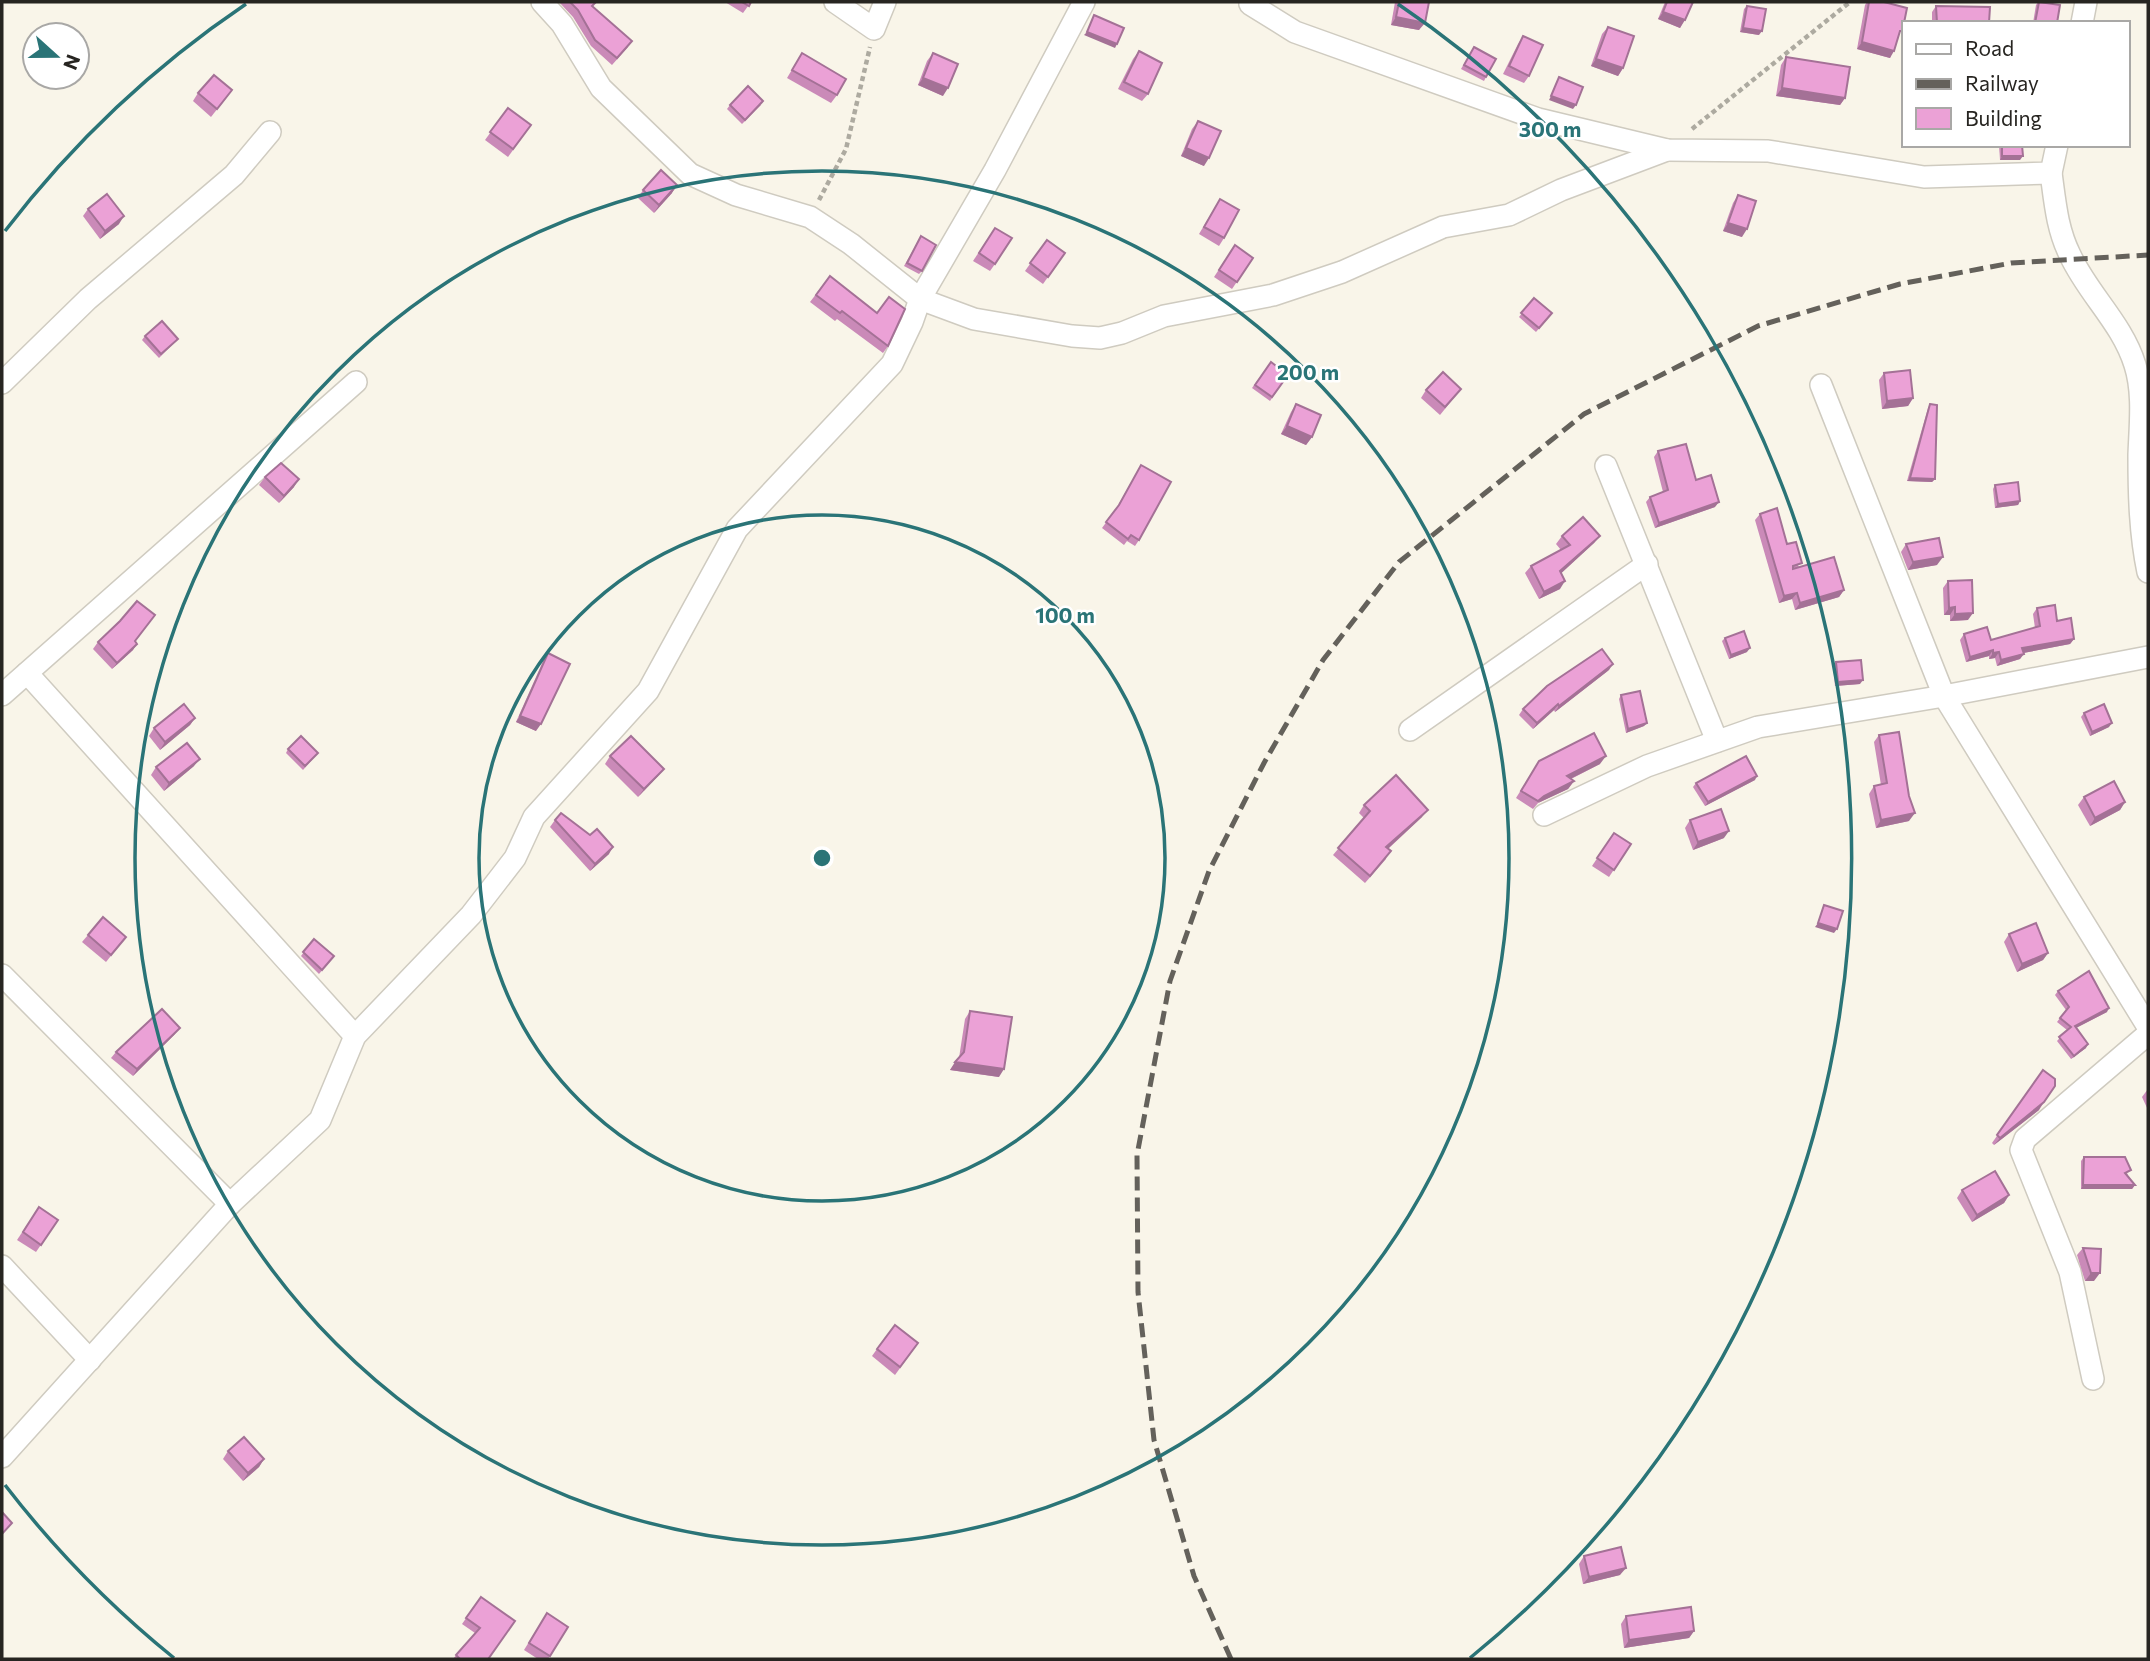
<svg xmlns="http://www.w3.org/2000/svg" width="2150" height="1661" font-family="Commissioner,sans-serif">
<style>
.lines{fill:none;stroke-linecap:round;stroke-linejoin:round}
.street-casing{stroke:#cfcbc0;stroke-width:24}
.path{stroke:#adaaa0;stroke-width:4.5;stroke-dasharray:5 3.5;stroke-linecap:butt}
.street{stroke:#fff;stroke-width:21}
.rail{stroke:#64615b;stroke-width:5;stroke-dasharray:14 7;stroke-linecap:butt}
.wall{fill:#ca8ab8}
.shaded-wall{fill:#a47196}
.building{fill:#eba1d6;stroke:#a47196;stroke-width:2}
.ring{fill:none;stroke:#2a7477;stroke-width:3.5}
.centre{fill:#2a7477;stroke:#fff;stroke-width:3.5}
.ring-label{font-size:21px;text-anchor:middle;font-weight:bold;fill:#2a7477;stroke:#fff;stroke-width:5;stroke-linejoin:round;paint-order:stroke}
</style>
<rect width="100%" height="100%" fill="#f9f5e9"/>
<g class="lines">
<g class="street-casing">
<g id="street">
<polyline points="542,2 562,24 601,88 690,174 736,195 810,217 851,244 920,299 974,319 1072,336 1100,338 1122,333 1164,316 1273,295 1342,272 1443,227 1509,215 1561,190 1667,150"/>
<polyline points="835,2 874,29 885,2"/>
<polyline points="1251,2 1250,4 1295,32 1538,119 1667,150 1768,151 1924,177 2051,173 2057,145"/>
<polyline points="2082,23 2086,2"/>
<path d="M 2051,173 C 2055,202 2057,229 2070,255 C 2088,294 2122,323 2135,365 C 2144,393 2140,426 2139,455 C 2139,494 2140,534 2148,572"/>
<polyline points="2,383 88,299 234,175 270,132"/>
<polyline points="1821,385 1944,696 2148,1027"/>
<polyline points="1606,466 1717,741"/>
<polyline points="27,673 355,1036"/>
<polyline points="2,695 356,382"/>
<polyline points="1410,730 1647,564"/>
<polyline points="1544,815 1647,766 1758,727 1944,696 2148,657"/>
<polyline points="2,975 230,1204"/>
<polyline points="2,1266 90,1360"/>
<polyline points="2093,1379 2070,1272 2021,1150 2025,1139 2148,1034"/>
<polyline points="2,1457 230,1204 320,1120 355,1036 471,915 515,858 534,817 648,691 737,529 892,364 912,322 920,299 995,170 1084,2"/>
</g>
</g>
<g class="path">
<polyline points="1692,129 1850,2"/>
<polyline points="819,200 846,149 870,47"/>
</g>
<use href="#street" class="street"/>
<polyline class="rail" points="1231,1659 1194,1576 1154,1440 1138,1292 1137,1155 1170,981 1209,871 1264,763 1323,660 1399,562 1584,414 1758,326 1900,284 2011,263 2148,255"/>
</g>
<g class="wall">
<polygon points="559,2 596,2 592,6 628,47 612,65 591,46 573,17"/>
<polygon points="725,2 751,2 743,13"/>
<polygon points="1395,2 1429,2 1419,30 1391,25"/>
<polygon points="1665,2 1693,2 1680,28 1658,19"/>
<polygon points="1867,2 1884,2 1898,38 1890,58 1857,49 1865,5"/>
<polygon points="2038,2 2057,23 2033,23 2036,5"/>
<polygon points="1747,6 1759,35 1740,32 1744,9"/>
<polygon points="1936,6 1989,23 1932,23 1932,12"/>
<polygon points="1608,27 1623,68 1618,76 1591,66 1602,34"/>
<polygon points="1523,36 1529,76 1524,83 1503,74 1518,44"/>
<polygon points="1474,47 1486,77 1484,81 1461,69"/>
<polygon points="1139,51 1148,94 1142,101 1118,89 1133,59"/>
<polygon points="802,53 837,95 831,103 787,78"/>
<polygon points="933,53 943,96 918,85 927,61"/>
<polygon points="1786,57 1845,98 1840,105 1776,96 1781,65"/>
<polygon points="232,90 211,117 193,101 198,93"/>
<polygon points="730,105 761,105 742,124 727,109"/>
<polygon points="508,108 531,125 508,157 485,140"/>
<polygon points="1198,121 1204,166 1181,156 1192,129"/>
<polygon points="1999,145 2022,145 2020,160 2000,160"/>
<polygon points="643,190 672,193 654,213 638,198"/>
<polygon points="1738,195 1742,237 1723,231 1733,203"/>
<polygon points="1220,199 1224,238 1219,246 1199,234"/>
<polygon points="88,209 119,224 100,239 83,216"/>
<polygon points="995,228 995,264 990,271 973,261"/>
<polygon points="921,236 922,271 919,274 904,266"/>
<polygon points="1047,240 1065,253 1043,284 1025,271"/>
<polygon points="1235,245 1253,258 1232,289 1214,277"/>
<polygon points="830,276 888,346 883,353 837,319 835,321 810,302"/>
<polygon points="1534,298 1552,313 1536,332 1519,317"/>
<polygon points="145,336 178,339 159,358 142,340"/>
<polygon points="1271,362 1288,375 1270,401 1252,388"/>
<polygon points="1884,373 1913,398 1908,406 1882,409 1879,380"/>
<polygon points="1461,389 1440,415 1421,398 1426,390"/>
<polygon points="1296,404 1312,437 1306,445 1281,434 1291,412"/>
<polygon points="1930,404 1935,479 1932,482 1907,481 1928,408"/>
<polygon points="1658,451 1696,480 1715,507 1655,528 1646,502 1650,497 1663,492 1654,457"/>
<polygon points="1141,465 1139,540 1135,546 1127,541 1124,545 1102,528 1116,509"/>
<polygon points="265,477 294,487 279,503 259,485"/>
<polygon points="1995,485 2020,501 2018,505 1995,508 1993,489"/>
<polygon points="1760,514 1787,544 1799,567 1844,590 1839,597 1795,610 1792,599 1779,603 1755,520"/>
<polygon points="1562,536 1600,536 1594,543 1561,573 1560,589 1539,599 1525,573 1531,566 1561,550 1556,544"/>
<polygon points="1906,544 1937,565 1908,570 1901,552"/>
<polygon points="1948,581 1968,620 1950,621 1950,615 1944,615 1943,588"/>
<polygon points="2037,608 2057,621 2074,639 2070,644 2023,653 2020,659 1997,666 1995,658 1989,659 1989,656 1966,662 1960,640 1964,634 1991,640 2035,628 2033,614"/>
<polygon points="1725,638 1747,652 1729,659 1722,641"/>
<polygon points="135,641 133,650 112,669 93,649 98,642"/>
<polygon points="548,653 536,731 516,722 544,659"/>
<polygon points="1836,662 1860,684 1835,686 1833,665"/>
<polygon points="1609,670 1555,712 1554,710 1533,729 1519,715 1523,709"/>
<polygon points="1621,695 1647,723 1644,726 1626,733 1619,699"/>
<polygon points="2084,713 2109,727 2090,736 2081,717"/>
<polygon points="195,718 190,725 160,750 149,736 154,728"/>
<polygon points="1879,735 1909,796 1909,821 1876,828 1869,794 1874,786 1881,785 1874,742"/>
<polygon points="288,749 318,753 303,770 286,753"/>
<polygon points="610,756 658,776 638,797 605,764"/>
<polygon points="1539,761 1600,764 1571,779 1574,781 1568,789 1538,803 1533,809 1516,798"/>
<polygon points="194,766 164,791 151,775 156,767"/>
<polygon points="1755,780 1705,806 1693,787 1696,783"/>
<polygon points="2084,797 2125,802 2120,810 2090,826 2078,805"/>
<polygon points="1364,805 1422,817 1388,849 1386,859 1365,883 1333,855 1364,818 1359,813"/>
<polygon points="555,820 590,835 609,854 590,871 550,827"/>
<polygon points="1690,820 1724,838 1693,850 1685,828"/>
<polygon points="1614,833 1631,844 1609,877 1592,866"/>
<polygon points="2009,934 2048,953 2043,960 2017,972 2004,942"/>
<polygon points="88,935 126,937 106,962 82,942"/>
<polygon points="314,939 334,956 319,974 301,956"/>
<polygon points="2058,991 2107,1012 2076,1028 2086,1048 2071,1059 2057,1041 2067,1030 2057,1022 2066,1010 2055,995"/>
<polygon points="970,1011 999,1077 950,1070 959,1058 965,1019"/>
<polygon points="175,1034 133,1076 111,1058 116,1052"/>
<polygon points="2043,1070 2039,1110 1994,1145 1992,1143"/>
<polygon points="2148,1089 2148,1110 2142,1097"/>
<polygon points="2084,1157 2128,1174 2127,1175 2135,1185 2132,1189 2081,1189 2081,1161"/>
<polygon points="1962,1190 2009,1195 2004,1203 1972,1222 1957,1198"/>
<polygon points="39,1207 58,1220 36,1252 17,1240"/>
<polygon points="2083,1248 2094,1281 2085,1281 2077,1255"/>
<polygon points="918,1343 895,1375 872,1356 877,1349"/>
<polygon points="228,1451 264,1459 259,1467 243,1481 223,1459"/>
<polygon points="1584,1556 1620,1575 1583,1584 1579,1564"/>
<polygon points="481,1597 489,1658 490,1659 453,1659 475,1633 462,1624"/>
<polygon points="547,1613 568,1627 548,1659 538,1659 524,1650"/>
<polygon points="1626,1616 1694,1631 1689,1638 1624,1648 1621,1624"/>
</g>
<g class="shaded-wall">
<polygon points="1663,12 1685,20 1680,28 1658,19"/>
<polygon points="1396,17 1425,23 1419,30 1391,25"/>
<polygon points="1743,28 1762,31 1759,35 1740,32"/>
<polygon points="1087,32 1117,44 1115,48 1084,35"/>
<polygon points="1862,42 1894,51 1890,58 1857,49"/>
<polygon points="1596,59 1623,68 1618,76 1591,66"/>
<polygon points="923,78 948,88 943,96 918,85"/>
<polygon points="1782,88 1845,98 1840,105 1776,96"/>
<polygon points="1551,96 1576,105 1573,109 1549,100"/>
<polygon points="1186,148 1209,158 1204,166 1181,156"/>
<polygon points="2002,156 2023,156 2020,160 2000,160"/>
<polygon points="677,185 672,193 654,213 659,205"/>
<polygon points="124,216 119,224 100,239 105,231"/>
<polygon points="1728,223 1747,229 1742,237 1723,231"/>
<polygon points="1913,398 1908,406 1882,409 1887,401"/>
<polygon points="1287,426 1312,437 1306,445 1281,434"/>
<polygon points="1910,478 1935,479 1932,482 1907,481"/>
<polygon points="299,479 294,487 279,503 284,496"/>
<polygon points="2020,501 2018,505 1995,508 1998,504"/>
<polygon points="1719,502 1715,507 1655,528 1659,523"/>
<polygon points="1600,536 1594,543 1555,579 1560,571"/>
<polygon points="1943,557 1937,565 1908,570 1913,562"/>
<polygon points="1565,581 1560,589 1539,599 1544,592"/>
<polygon points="1844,590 1839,597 1795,610 1800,603"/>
<polygon points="1797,593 1792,599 1779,603 1784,596"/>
<polygon points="1955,607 1950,615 1944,615 1949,608"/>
<polygon points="1973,613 1968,620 1950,621 1955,614"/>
<polygon points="2074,639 2070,644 2018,654 2022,648"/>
<polygon points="137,644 133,650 112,669 117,663"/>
<polygon points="1750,648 1747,652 1729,659 1731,655"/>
<polygon points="1993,650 1989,656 1966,662 1970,657"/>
<polygon points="1999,652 1995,658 1989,659 1993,653"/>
<polygon points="2024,654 2020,659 1997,666 2001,660"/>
<polygon points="1613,664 1609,670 1555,712 1559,706"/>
<polygon points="1863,680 1860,684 1835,686 1838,682"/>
<polygon points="1558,704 1554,710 1533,729 1537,723"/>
<polygon points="520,716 541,724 536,731 516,722"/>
<polygon points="195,718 190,725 160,750 165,742"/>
<polygon points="1647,723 1644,726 1626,733 1628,729"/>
<polygon points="2112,723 2109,727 2090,736 2092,732"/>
<polygon points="1606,756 1600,764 1562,783 1567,776"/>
<polygon points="200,759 194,766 164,791 169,783"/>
<polygon points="664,769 658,776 638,797 644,789"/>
<polygon points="1757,776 1755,780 1705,806 1708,802"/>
<polygon points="1574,781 1568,789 1538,803 1533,809 1544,796"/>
<polygon points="2125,802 2120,810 2090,826 2095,818"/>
<polygon points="1428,810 1422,817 1381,855 1386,847"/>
<polygon points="1915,813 1909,821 1876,828 1881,820"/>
<polygon points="1729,831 1724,838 1693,850 1698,842"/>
<polygon points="613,847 609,854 590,871 595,864"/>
<polygon points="1818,923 1837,929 1834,933 1815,927"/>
<polygon points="2048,953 2043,960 2017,972 2022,964"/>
<polygon points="2109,1008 2107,1012 2072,1030 2075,1026"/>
<polygon points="180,1028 175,1034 133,1076 137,1069"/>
<polygon points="2088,1044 2086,1048 2071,1059 2074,1056"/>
<polygon points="955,1062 1004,1069 999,1077 950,1070"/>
<polygon points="2044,1102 2039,1110 1994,1145 2000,1138"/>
<polygon points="2083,1185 2135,1185 2132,1189 2081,1189"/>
<polygon points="2009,1195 2004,1203 1972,1222 1977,1215"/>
<polygon points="2091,1273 2100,1273 2094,1281 2085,1281"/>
<polygon points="264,1459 259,1467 243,1481 248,1473"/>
<polygon points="1626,1568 1620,1575 1583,1584 1589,1577"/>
<polygon points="1694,1631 1689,1638 1624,1648 1629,1640"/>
</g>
<g class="building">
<polygon points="570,2 596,2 592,6 632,41 617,58 595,40 578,10"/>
<polygon points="742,2 751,2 749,6"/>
<polygon points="1399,2 1429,2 1425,23 1396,17"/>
<polygon points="1667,2 1693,2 1685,20 1663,12"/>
<polygon points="1869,2 1884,2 1907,8 1904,23 1903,23 1903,31 1900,31 1894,51 1862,42"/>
<polygon points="2039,2 2060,5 2057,23 2035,23"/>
<polygon points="1747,6 1766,9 1762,31 1743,28"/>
<polygon points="1936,6 1990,7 1989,23 1937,23"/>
<polygon points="1094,15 1124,28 1117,44 1087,32"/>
<polygon points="1608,27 1634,36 1623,68 1596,59"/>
<polygon points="1523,36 1543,45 1529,76 1509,66"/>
<polygon points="1474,47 1496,59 1486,77 1464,65"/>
<polygon points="1139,51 1162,63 1148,94 1124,82"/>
<polygon points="802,53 846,79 837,95 792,70"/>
<polygon points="933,53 958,64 948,88 923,78"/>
<polygon points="1786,57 1850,67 1845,98 1782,88"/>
<polygon points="214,75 232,90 217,109 198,93"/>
<polygon points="1559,77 1583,87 1576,105 1551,96"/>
<polygon points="748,86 763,101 745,120 730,105"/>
<polygon points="508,108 531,125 513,149 490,132"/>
<polygon points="1198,121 1221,131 1209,158 1186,148"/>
<polygon points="2002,145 2022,145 2023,156 2002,156"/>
<polygon points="661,170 677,185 659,205 643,190"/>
<polygon points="107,194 124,216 105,231 88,209"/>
<polygon points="1738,195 1756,201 1747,229 1728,223"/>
<polygon points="1220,199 1239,210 1224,238 1204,227"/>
<polygon points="995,228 1012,238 995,264 979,253"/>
<polygon points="921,236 936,245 922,271 907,263"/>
<polygon points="1047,240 1065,253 1048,277 1030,263"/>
<polygon points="1235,245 1253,258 1237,282 1219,270"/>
<polygon points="830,276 877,313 889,297 905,309 888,346 842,311 840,313 816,295"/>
<polygon points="1534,298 1552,313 1539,328 1521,313"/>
<polygon points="162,321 178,339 161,354 145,336"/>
<polygon points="1271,362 1288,375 1272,397 1255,385"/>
<polygon points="1910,370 1913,398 1887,401 1884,373"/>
<polygon points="1443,372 1461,389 1445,407 1426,390"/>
<polygon points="1296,404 1321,415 1312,437 1287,426"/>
<polygon points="1930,404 1937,405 1935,479 1910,478"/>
<polygon points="1686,444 1696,480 1711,475 1719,502 1659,523 1650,497 1668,490 1658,451"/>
<polygon points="281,463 299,479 284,496 265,477"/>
<polygon points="1141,465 1171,482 1139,540 1131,535 1128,539 1106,522 1119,505"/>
<polygon points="2018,482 2020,501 1998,504 1995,485"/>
<polygon points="1777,508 1787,544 1796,542 1802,563 1793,566 1793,569 1834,557 1844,590 1800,603 1797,593 1784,596 1760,514"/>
<polygon points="1583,517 1600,536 1560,571 1565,581 1544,592 1531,566 1570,545 1562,536"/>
<polygon points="1939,538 1943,557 1913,562 1906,544"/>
<polygon points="1972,580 1973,613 1955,614 1955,607 1949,608 1948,581"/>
<polygon points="137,601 155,615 135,641 137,644 117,663 98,642 120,621"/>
<polygon points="2055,605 2057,621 2071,618 2074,639 2022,648 2024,654 2001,660 1999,652 1993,653 1993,650 1970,657 1964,634 1987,627 1991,640 2040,626 2037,608"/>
<polygon points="1744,631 1750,648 1731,655 1725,638"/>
<polygon points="1602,649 1613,664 1559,706 1558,704 1537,723 1523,709 1547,686"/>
<polygon points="548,653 570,664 541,724 520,716"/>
<polygon points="1861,660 1863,680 1838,682 1836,662"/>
<polygon points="1640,691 1647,723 1628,729 1621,695"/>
<polygon points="184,704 195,718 165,742 154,728"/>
<polygon points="2104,704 2112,723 2092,732 2084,713"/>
<polygon points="1899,732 1909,796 1915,813 1881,820 1874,786 1887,783 1879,735"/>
<polygon points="1594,733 1606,756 1567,776 1574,781 1544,796 1538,801 1521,791 1539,761"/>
<polygon points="301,736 318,753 305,766 288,749"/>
<polygon points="631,736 664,769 644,789 610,756"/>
<polygon points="187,743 200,759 169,783 156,767"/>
<polygon points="1746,756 1757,776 1708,802 1696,783"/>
<polygon points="1396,775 1428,810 1386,847 1391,851 1370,876 1338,848 1370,811 1364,805"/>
<polygon points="2114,781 2125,802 2095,818 2084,797"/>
<polygon points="1721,809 1729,831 1698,842 1690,820"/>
<polygon points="561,813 590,835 597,829 613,847 595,864 555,820"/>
<polygon points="1614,833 1631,844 1614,870 1597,858"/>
<polygon points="1824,905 1843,911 1837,929 1818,923"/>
<polygon points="103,917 126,937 111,955 88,935"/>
<polygon points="2036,923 2048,953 2022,964 2009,934"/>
<polygon points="314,939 334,956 322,970 303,952"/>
<polygon points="2089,971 2109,1008 2075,1026 2088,1044 2074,1056 2059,1037 2071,1027 2060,1018 2069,1007 2058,991"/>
<polygon points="162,1009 180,1028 137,1069 116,1052"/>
<polygon points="970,1011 1012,1017 1004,1069 955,1062 964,1052"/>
<polygon points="2043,1070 2055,1079 2055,1086 2044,1102 2000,1138 1997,1135"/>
<polygon points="2084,1157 2125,1157 2131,1170 2125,1173 2135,1185 2083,1185"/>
<polygon points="1995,1171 2009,1195 1977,1215 1962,1190"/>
<polygon points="39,1207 58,1220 41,1245 23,1232"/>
<polygon points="2083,1248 2101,1249 2100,1273 2091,1273"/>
<polygon points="895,1325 918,1343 900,1367 877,1349"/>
<polygon points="244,1437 264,1459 248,1473 228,1451"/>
<polygon points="2,1512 12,1523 2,1534"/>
<polygon points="1621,1547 1626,1568 1589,1577 1584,1556"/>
<polygon points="481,1597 515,1621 489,1658 490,1659 460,1659 456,1655 480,1628 466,1618"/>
<polygon points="1691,1607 1694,1631 1629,1640 1626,1616"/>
<polygon points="547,1613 568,1627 550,1656 529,1643"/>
</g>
<g class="ring">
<circle cx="822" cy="858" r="343"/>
<circle cx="822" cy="858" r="687"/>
<path d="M174 1658A1030 1030 0 0 1 5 1485M5 231A1030 1030 0 0 1 246 4M1398 4A1030 1030 0 0 1 1470 1658"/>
</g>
<circle cx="822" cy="858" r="10" class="centre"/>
<g class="ring-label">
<text x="1550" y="137">300 m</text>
<text x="1308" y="380">200 m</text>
<text x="1065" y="623">100 m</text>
</g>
<rect width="2150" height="1661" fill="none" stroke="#272521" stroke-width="7"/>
<rect x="1902" y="21" width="228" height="126" fill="#ffffff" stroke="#a9a8a6" stroke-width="2"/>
<rect x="1916" y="44" width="35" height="10" fill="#ffffff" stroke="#a9a8a6" stroke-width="2"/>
<text x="1965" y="56" font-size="21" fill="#272521">Road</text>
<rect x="1916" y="79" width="35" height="10" fill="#64615b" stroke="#a9a8a6" stroke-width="2"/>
<text x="1965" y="91" font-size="21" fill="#272521">Railway</text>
<rect x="1916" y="108" width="35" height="21" fill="#eba1d6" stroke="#a9a8a6" stroke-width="2"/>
<text x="1965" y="126" font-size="21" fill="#272521">Building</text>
<g transform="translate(56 56) rotate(111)"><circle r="33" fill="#ffffff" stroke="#a9a8a6" stroke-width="2"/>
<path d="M0-5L12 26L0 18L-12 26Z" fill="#2a7477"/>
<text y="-10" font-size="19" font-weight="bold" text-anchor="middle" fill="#272521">N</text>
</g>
</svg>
